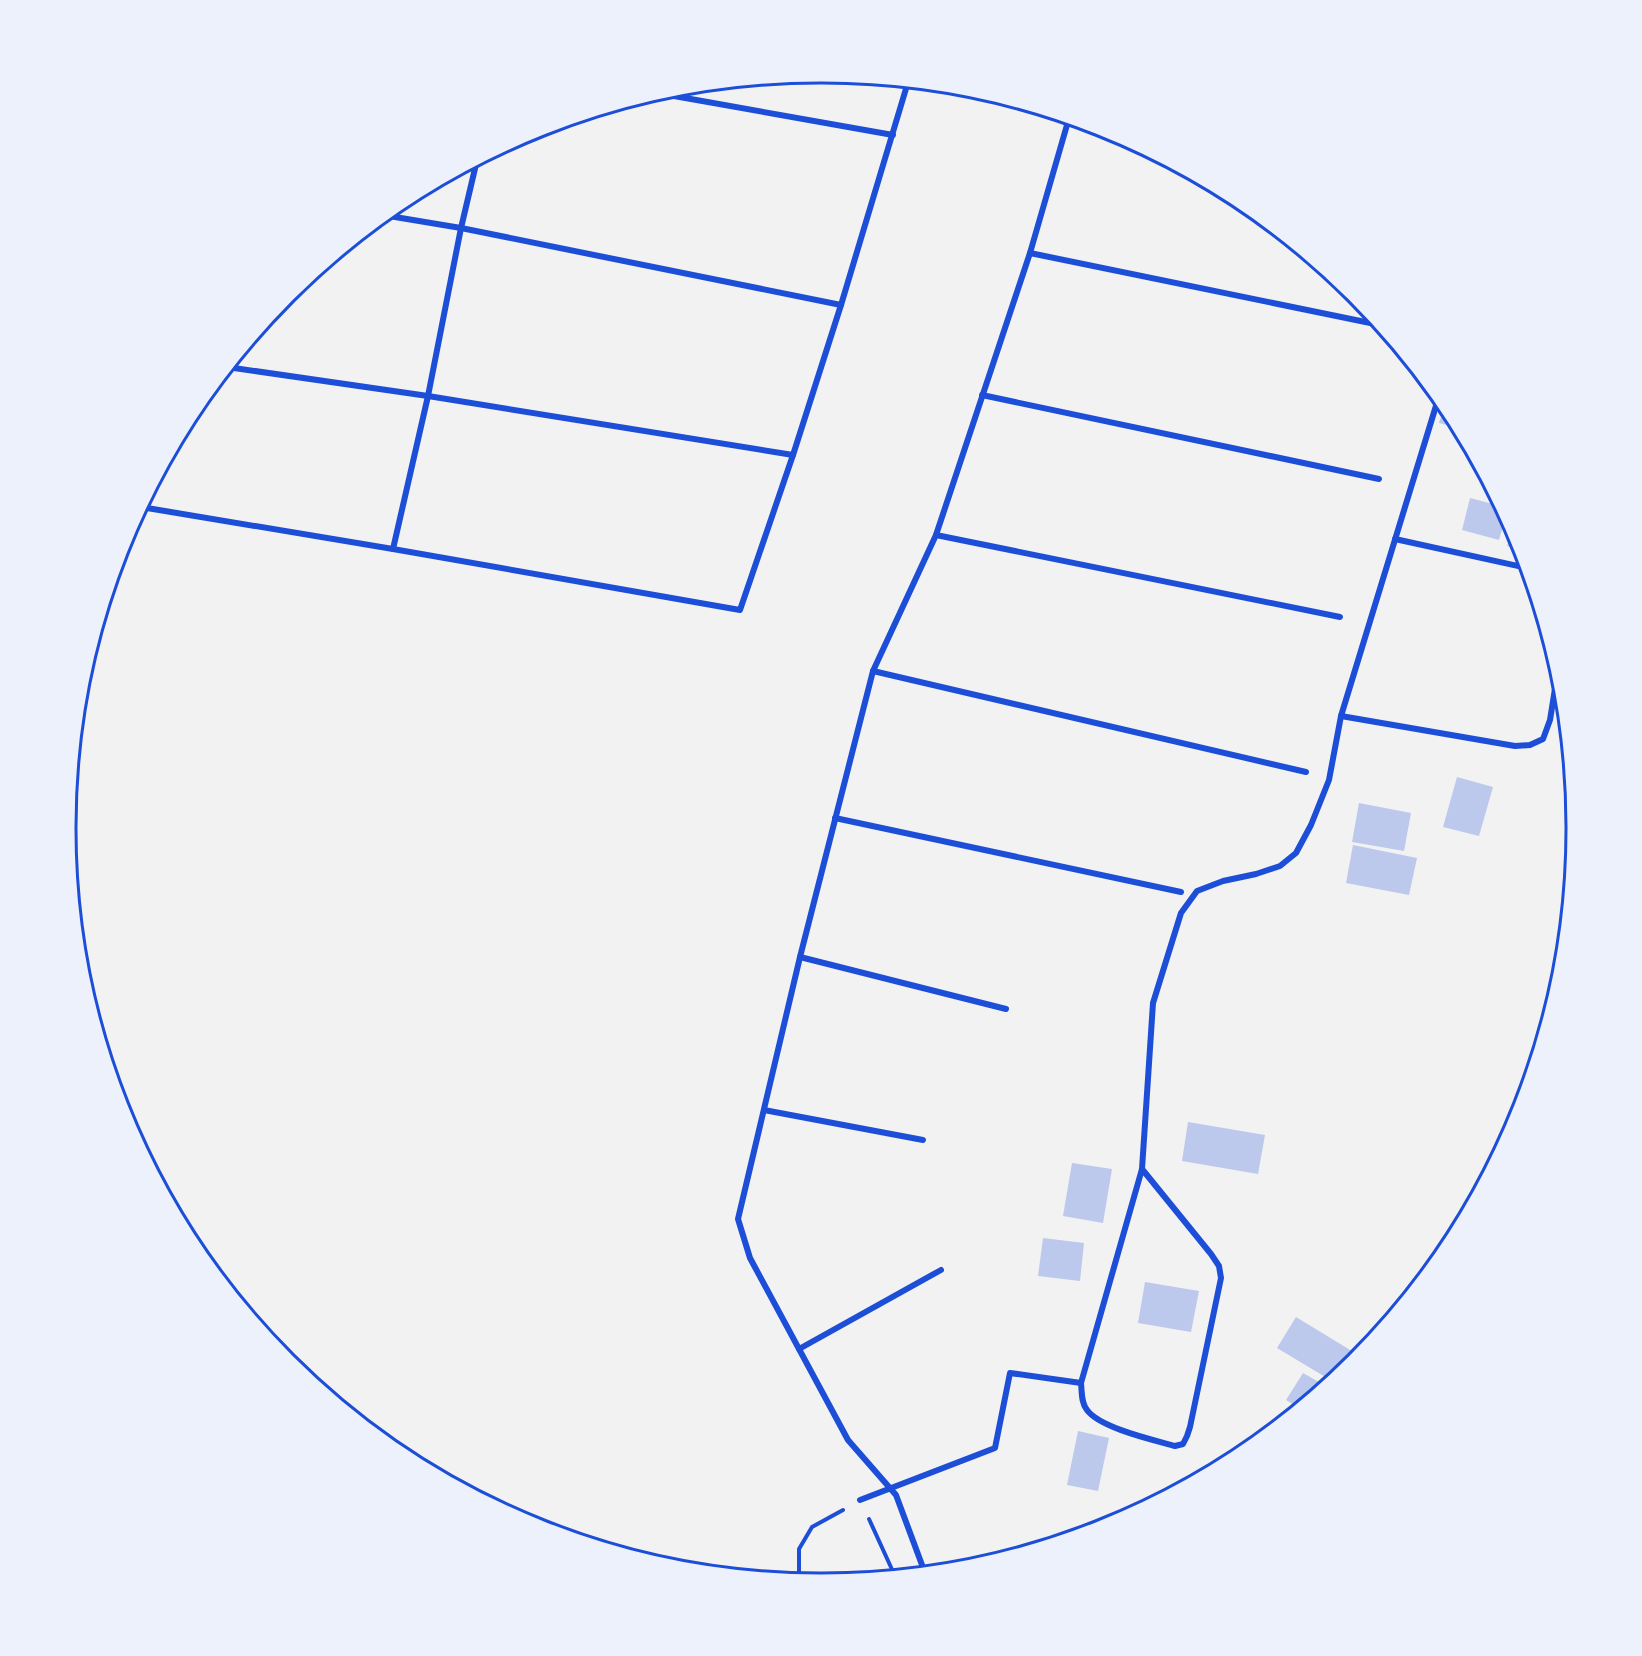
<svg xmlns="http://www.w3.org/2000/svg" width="1642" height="1656" font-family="'DM Sans',sans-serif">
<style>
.building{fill:#bdc9ec}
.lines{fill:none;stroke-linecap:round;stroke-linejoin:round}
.path{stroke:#1d4ed8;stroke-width:4}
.minor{stroke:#1d4ed8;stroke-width:6}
.rim{fill:none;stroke:#1d4ed8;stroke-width:3}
</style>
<rect width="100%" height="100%" fill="#f2f2f2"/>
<g class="building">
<polygon points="1445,404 1449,409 1459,428 1439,423"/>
<polygon points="1470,498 1501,506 1506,516 1499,540 1462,530"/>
<polygon points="1513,528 1519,539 1522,550 1507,546"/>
<polygon points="1457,777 1493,787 1479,836 1443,827"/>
<polygon points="1359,803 1411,813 1404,851 1352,842"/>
<polygon points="1353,845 1417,858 1409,895 1346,883"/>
<polygon points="1188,1122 1265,1135 1258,1174 1182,1161"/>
<polygon points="1072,1163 1112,1169 1103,1223 1063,1216"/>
<polygon points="1043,1238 1084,1243 1080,1281 1038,1276"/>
<polygon points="1145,1282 1199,1291 1191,1332 1138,1323"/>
<polygon points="1296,1317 1360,1356 1355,1362 1332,1381 1277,1348"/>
<polygon points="1303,1373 1326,1386 1299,1408 1286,1400"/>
<polygon points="1078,1431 1109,1438 1098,1491 1067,1485"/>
</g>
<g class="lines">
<g class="path">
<polyline points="869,1519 895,1576"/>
<polyline points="796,1581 799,1576 799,1549 812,1527 843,1510"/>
</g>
<g class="minor">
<polyline points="657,93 893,135"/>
<polyline points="383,215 461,228 841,305"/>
<polyline points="1030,253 1380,325"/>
<polyline points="227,367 428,396 793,455 841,305 908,82"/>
<polyline points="982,395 1379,479"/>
<polyline points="141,507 393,549 740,610 793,455"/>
<polyline points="936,535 1340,617"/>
<polyline points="1395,539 1527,568"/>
<polyline points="393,549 428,396 461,228 477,160"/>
<polyline points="873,671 1306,772"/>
<polyline points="1341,716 1515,746 1530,745 1543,739 1550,720 1558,670"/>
<polyline points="835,818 1181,892"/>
<polyline points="800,957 1006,1009"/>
<polyline points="764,1110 923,1140"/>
<path d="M 1142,1169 L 1211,1254 L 1219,1266 L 1221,1278 L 1190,1427 L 1187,1436 L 1183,1444 L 1175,1446 C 1154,1440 1100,1428 1087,1410 C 1081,1403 1082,1392 1081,1383 L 1142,1169 L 1153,1003 L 1181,913 L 1197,891 L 1223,881 L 1256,874 L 1280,866 L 1296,853 L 1311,825 L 1329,780 L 1341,716 L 1439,396"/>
<polyline points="799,1349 941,1270"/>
<polyline points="860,1500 995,1448 1010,1373 1081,1383"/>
<polyline points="925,1573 896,1495 848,1440 750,1258 738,1219 800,957 873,671 936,535 1030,253 1069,118"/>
</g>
</g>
<path d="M0 0H1642V1656H0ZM820 83H822A744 744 0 0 1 1566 827V829A744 744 0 0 1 822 1573H820A744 744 0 0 1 76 829V827A744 744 0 0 1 820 83Z" fill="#edf1fc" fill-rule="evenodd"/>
<path class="rim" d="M820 83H822A744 744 0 0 1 1566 827V829A744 744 0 0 1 822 1573H820A744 744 0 0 1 76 829V827A744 744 0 0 1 820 83Z"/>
</svg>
